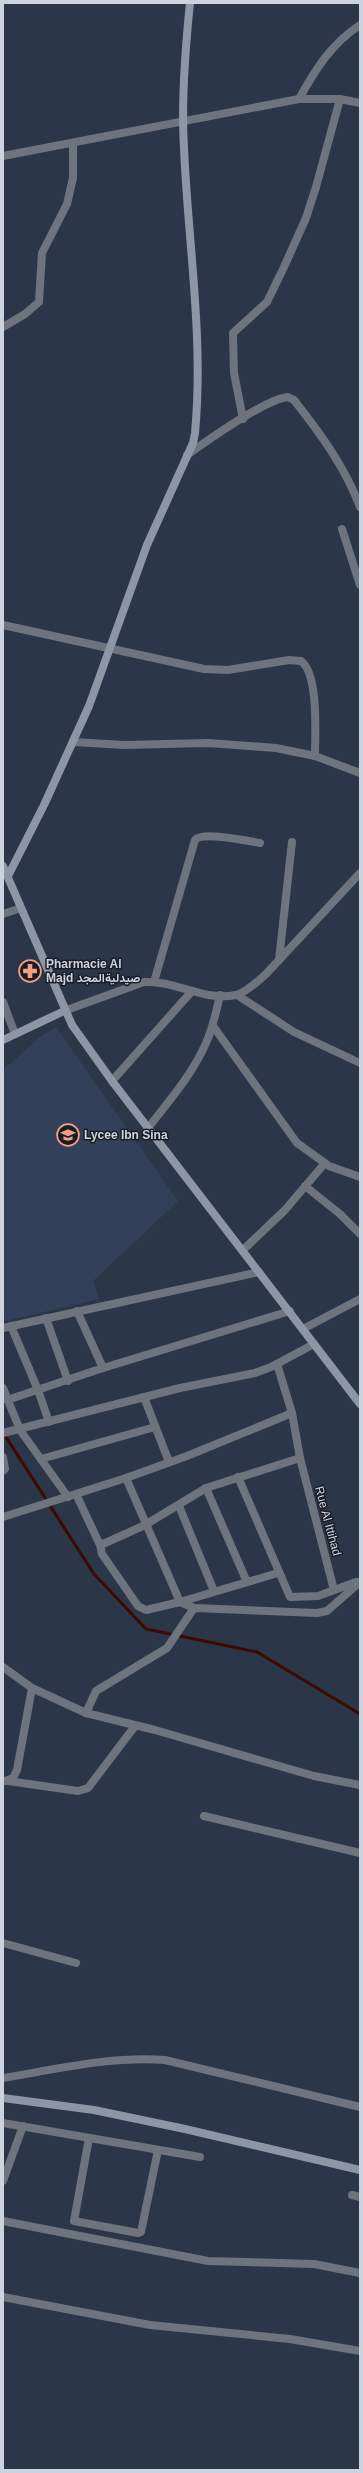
<svg xmlns="http://www.w3.org/2000/svg" width="363" height="2473" font-family="Helvetica,Vazirmatn,sans-serif">
<style>
.built{fill:#324059}
.lines{fill:none;stroke-linecap:round;stroke-linejoin:round}
.stream{stroke:#3e0a00;stroke-width:3}
.street{stroke:#6e747d;stroke-width:8}
.secondary{stroke:#8d96a5;stroke-width:8}
.labels{text-anchor:middle;stroke-width:3;stroke-linejoin:round;paint-order:stroke}
.poi-label{font-size:12px;font-weight:bold;fill:#ccd3df;stroke:#191e26;text-anchor:start}
.street-label{font-size:12px;fill:#ccd3df;stroke:#191e26}
</style>
<rect width="100%" height="100%" fill="#2b3649"/>
<polygon class="built" points="56,1027 178,1201 93,1281 99,1299 6,1321 3,1317 3,1070 39,1038"/>
<g class="lines">
<polyline class="stream" points="4,1434 94,1574 146,1629 257,1652 360,1714"/>
<g class="street">
<polyline points="299,99 340,99 360,103"/>
<path d="M 3,156 L 299,99 C 315,70 331,44 360,25"/>
<polyline points="3,327 25,314 39,302 42,253 67,204 73,178 73,143"/>
<polyline points="243,419 234,373 233,333 267,302 284,267 306,218 316,187 340,99"/>
<path d="M 187,455 C 207,441 265,399 288,397 L 294,400 C 320,433 345,467 360,507"/>
<polyline points="342,529 360,585"/>
<path d="M 3,625 L 204,669 L 228,670 L 289,660 L 301,661 C 319,674 315,735 315,756"/>
<polyline points="73,742 124,745 208,743 276,748 315,756 360,773"/>
<polyline points="3,914 21,908"/>
<polyline points="279,960 292,842"/>
<path d="M 154,982 L 195,840 C 203,831 247,841 260,843"/>
<polyline points="237,995 294,1032 360,1063"/>
<polyline points="3,1002 15,1034"/>
<path d="M 64,1011 L 144,982 C 175,980 205,1002 236,995 C 247,992 258,981 266,974 L 360,873"/>
<polyline points="213,1026 297,1143 329,1166 360,1177"/>
<polyline points="112,1081 192,991"/>
<path d="M 148,1128 C 169,1101 192,1075 206,1043 C 213,1028 216,1012 220,995"/>
<polyline points="305,1186 340,1214 360,1234"/>
<polyline points="243,1250 285,1210 325,1163"/>
<polyline points="77,1311 103,1368"/>
<polyline points="46,1318 68,1381"/>
<polyline points="11,1326 38,1390 49,1422"/>
<polyline points="3,1328 259,1272"/>
<polyline points="303,1329 360,1299"/>
<polyline points="277,1364 292,1413 300,1458 334,1590"/>
<polyline points="3,1388 20,1430 68,1497"/>
<polyline points="144,1397 169,1462"/>
<polyline points="7,1400 103,1368 290,1311"/>
<polyline points="3,1433 180,1388 255,1373 271,1367 314,1344"/>
<polyline points="3,1457 5,1469 3,1471"/>
<polyline points="41,1459 155,1427"/>
<polyline points="238,1477 290,1597 318,1596 356,1582"/>
<polyline points="126,1478 180,1602 278,1573"/>
<polyline points="206,1488 247,1582"/>
<polyline points="76,1494 99,1543 103,1544 145,1525 206,1488 300,1458"/>
<polyline points="179,1506 214,1591"/>
<polyline points="3,1517 126,1478 187,1456 292,1413"/>
<polyline points="100,1544 102,1554 138,1606 146,1610 180,1602 194,1608"/>
<polyline points="3,1667 32,1688 86,1713 155,1730 314,1776 360,1785"/>
<polyline points="86,1713 96,1691 167,1648 194,1608 317,1613 327,1611 360,1582"/>
<polyline points="5,1781 13,1778 17,1770 32,1688"/>
<polyline points="8,1781 78,1791 88,1788 135,1726"/>
<polyline points="204,1816 360,1853"/>
<polyline points="3,1943 76,1963"/>
<path d="M 3,2078 C 57,2069 111,2056 165,2060 L 360,2107"/>
<polyline points="3,2123 200,2157"/>
<polyline points="89,2138 74,2221 138,2233 141,2232 158,2150"/>
<polyline points="3,2181 23,2126"/>
<polyline points="352,2195 360,2197"/>
<polyline points="3,2221 208,2261 314,2264 360,2273"/>
<polyline points="3,2297 150,2325 290,2339 360,2351"/>
</g>
<g class="secondary">
<polyline points="3,866 72,1025 112,1081 360,1404"/>
<path d="M 8,876 L 44,805 L 89,706 L 147,545 L 193,443 L 195,433 C 204,338 188,243 184,148 C 181,100 185,51 190,3"/>
<polyline points="3,1040 64,1011"/>
<polyline points="3,2098 94,2110 185,2129 360,2170"/>
</g>
</g>
<defs>
<g id="pharmacy-ring" transform="scale(1.15)"><circle r="9.5" fill="#191e26" stroke="#f39f85" stroke-width="1.5"/><path d="M-2-6h4v4h4v4h-4v4h-4v-4h-4v-4h4Z" fill="#f39f85"/></g>
<g id="university-ring" transform="scale(1.15)"><circle r="9.5" fill="#191e26" stroke="#f39f85" stroke-width="1.5"/><path d="M0-5L7-2L0 1L-7-2ZM-4 1L0 2.5L4 1V4Q0 6-4 4Z" fill="#f39f85"/></g>
</defs>
<g fill-rule="evenodd">
<use href="#pharmacy-ring" x="30" y="971"/>
<use href="#university-ring" x="68" y="1135"/>
</g>
<g class="labels">
<g class="poi-label">
<text x="46" y="968">Pharmacie Al<tspan x="46" dy="14">Majd صيدليةالمجد</tspan></text>
<text x="84" y="1139">Lycee Ibn Sina</text>
</g>
<g class="street-label">
<text transform="translate(328 1521) rotate(75)" y="4">Rue Al Ittihad</text>
</g>
</g>
<rect width="363" height="2473" fill="none" stroke="#ccd3df" stroke-width="8"/>
</svg>
